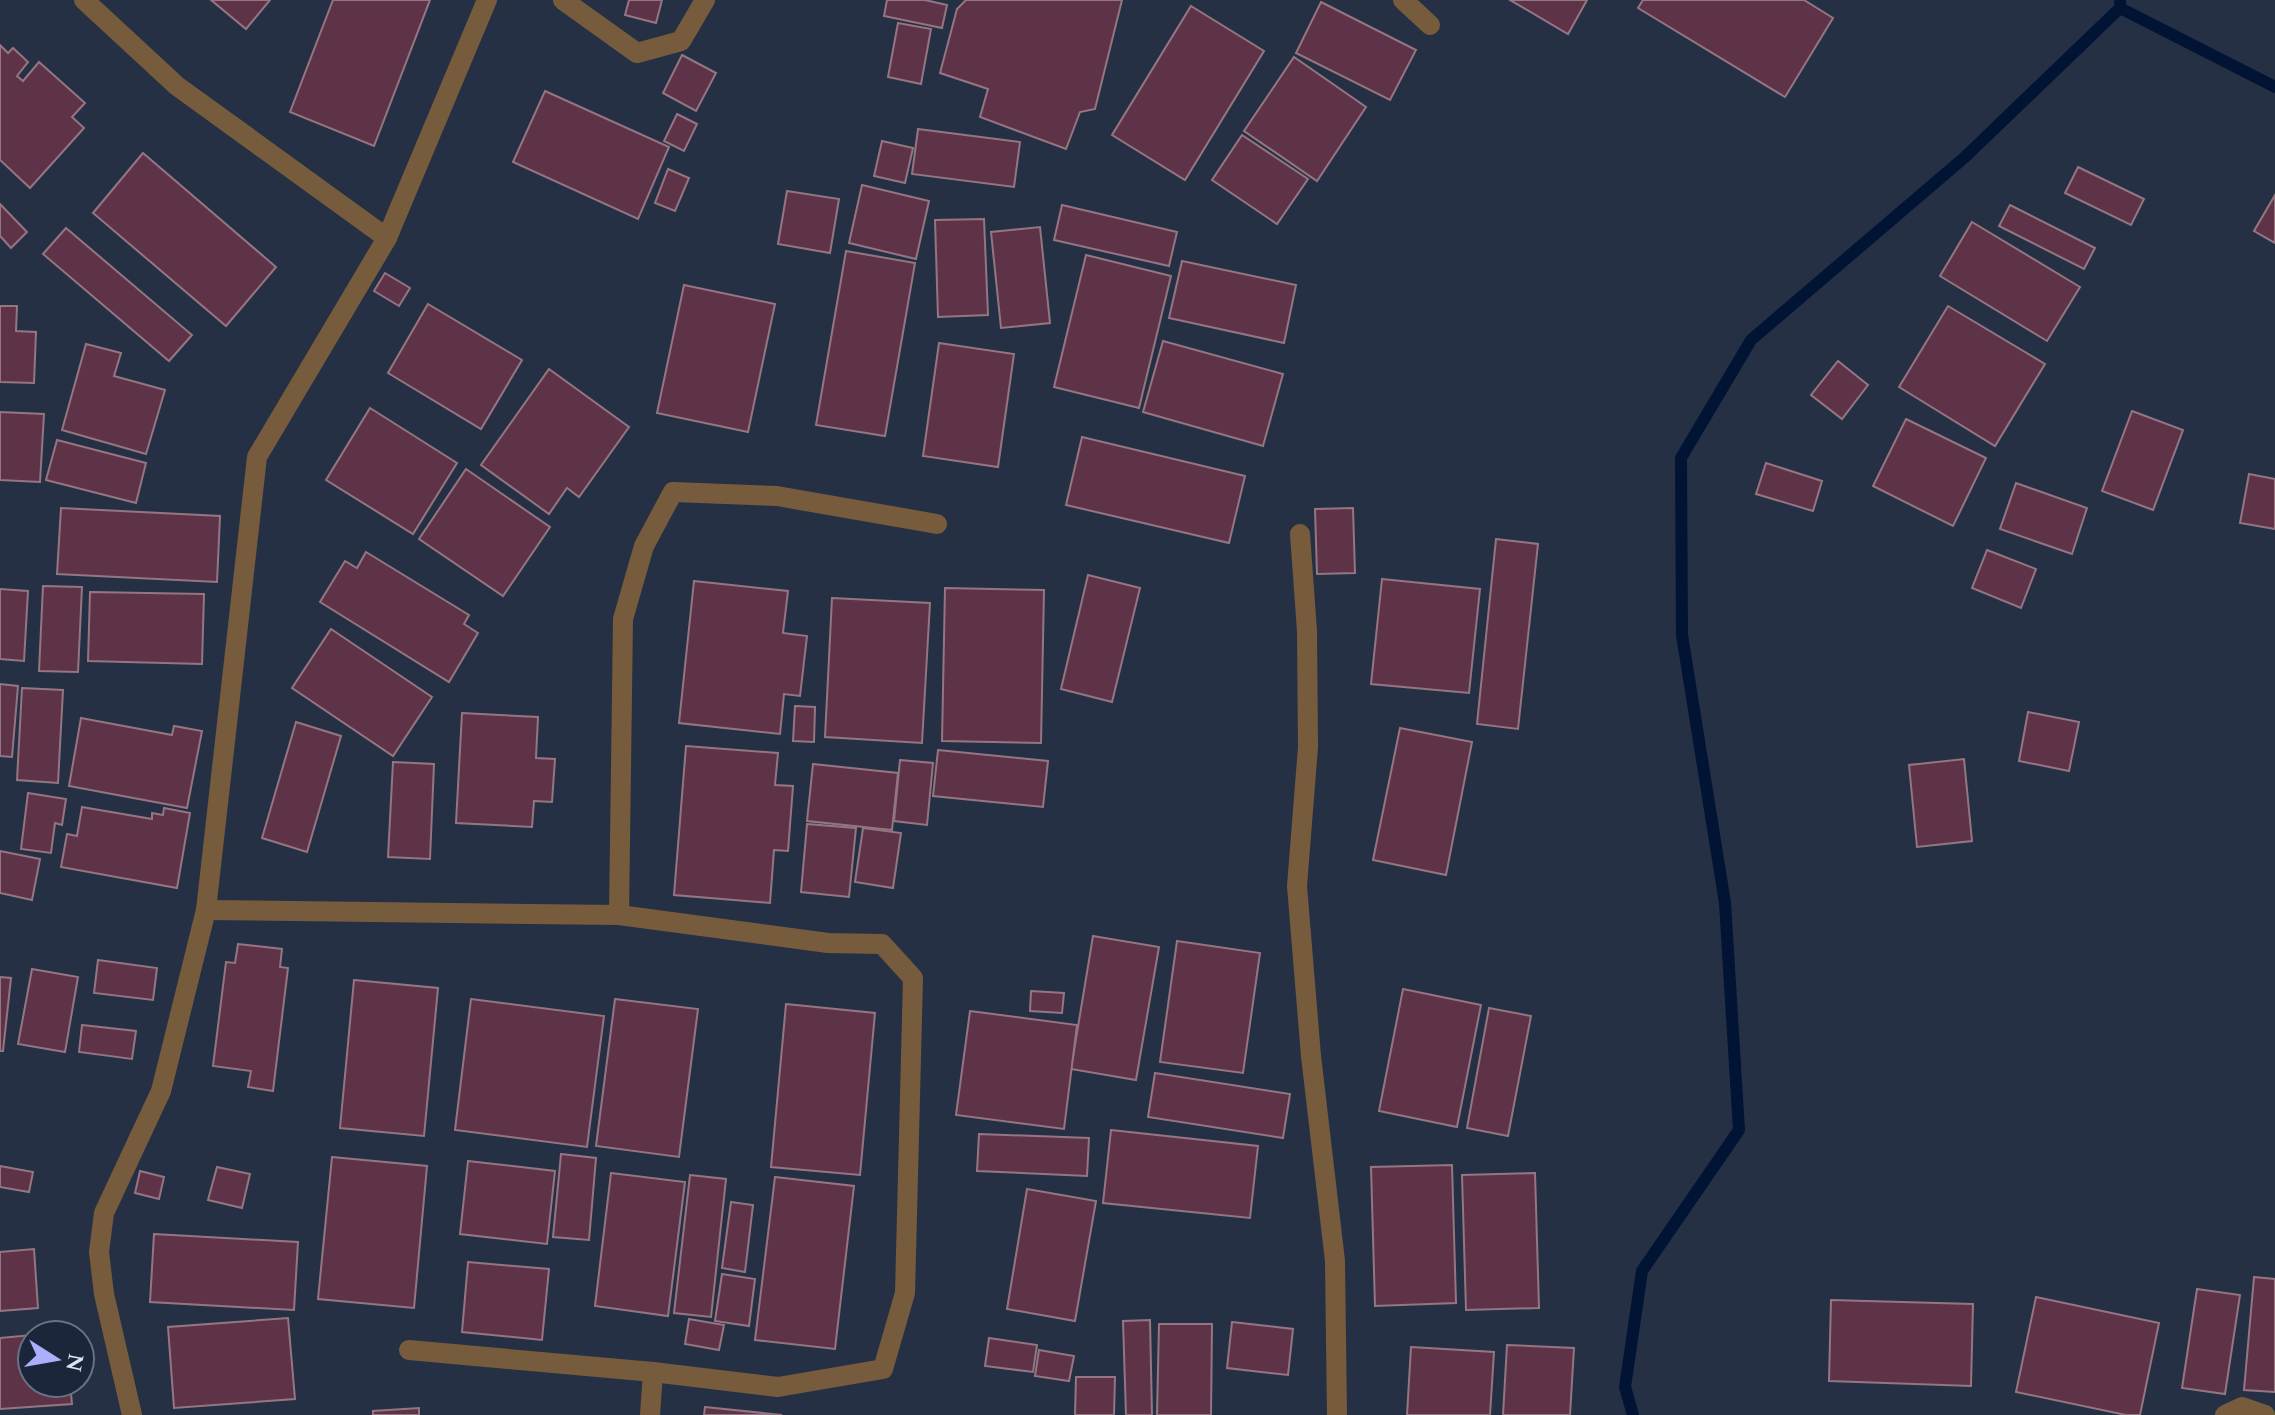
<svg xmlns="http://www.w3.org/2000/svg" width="2275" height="1415" font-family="Spectral,serif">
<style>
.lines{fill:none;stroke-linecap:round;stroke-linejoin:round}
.stream{stroke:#011434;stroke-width:12}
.building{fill:#5f3347;stroke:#947682;stroke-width:2}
.minor{stroke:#765c3c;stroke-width:20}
</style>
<rect width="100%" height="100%" fill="#263045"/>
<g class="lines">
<g class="stream">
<polyline points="2120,8 2275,87"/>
<polyline points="1633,1415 1625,1387 1642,1271 1739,1130 1725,903 1682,635 1681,458 1751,340 1965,157 2120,8 2120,0"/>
</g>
</g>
<g class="building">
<polygon points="211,0 270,0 246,29"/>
<polygon points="333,0 430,0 374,146 290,112"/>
<polygon points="629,0 662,0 656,23 625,15"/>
<polygon points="887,0 925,0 947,5 942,28 884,16"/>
<polygon points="966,0 1122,0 1095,109 1080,112 1066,149 980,117 988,89 940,73 957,9"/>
<polygon points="1510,0 1587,0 1568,34"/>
<polygon points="1643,0 1804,0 1833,18 1785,97 1638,8"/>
<polygon points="1321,2 1416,50 1390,100 1296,53"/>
<polygon points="1191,6 1264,51 1185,180 1112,135"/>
<polygon points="898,23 931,29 921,84 888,77"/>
<polygon points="0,45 8,53 13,48 28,62 17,76 23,81 39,62 85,103 72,117 84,128 30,188 0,160"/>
<polygon points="682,55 716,73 696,111 663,93"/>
<polygon points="1294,57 1366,107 1317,181 1244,131"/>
<polygon points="545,91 669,147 638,219 513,162"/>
<polygon points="677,114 697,124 684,151 664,141"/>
<polygon points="918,129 1020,142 1014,187 912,174"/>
<polygon points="1242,135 1308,179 1277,224 1212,180"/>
<polygon points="882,141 913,148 905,183 874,176"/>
<polygon points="143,153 276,267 226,326 93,213"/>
<polygon points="2078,167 2144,199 2131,225 2065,193"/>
<polygon points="668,169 689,178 675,211 655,203"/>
<polygon points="862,185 929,201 916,259 849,243"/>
<polygon points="787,191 839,199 830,253 778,244"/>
<polygon points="2275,195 2275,243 2254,231"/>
<polygon points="0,204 27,232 11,248 0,236"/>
<polygon points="1062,205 1177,232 1169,266 1054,240"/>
<polygon points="2010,205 2095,248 2084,269 1999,226"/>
<polygon points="984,219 988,315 938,317 935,220"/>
<polygon points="1972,222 2080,287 2047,341 1940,276"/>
<polygon points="1040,227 1050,323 1001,328 991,232"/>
<polygon points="66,228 192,335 169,361 43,254"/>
<polygon points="846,251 915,263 885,436 816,425"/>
<polygon points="1086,255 1171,276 1139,408 1054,387"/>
<polygon points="1182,261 1296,285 1284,343 1169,318"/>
<polygon points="385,273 410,288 399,306 374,291"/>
<polygon points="684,285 775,304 748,432 657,413"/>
<polygon points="428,304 522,360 481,429 388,373"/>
<polygon points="0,306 17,306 16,331 36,332 34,383 0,382"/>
<polygon points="1948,306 2045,364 1995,446 1899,387"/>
<polygon points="1163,341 1283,374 1263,446 1143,412"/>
<polygon points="939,343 1014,354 998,467 923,456"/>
<polygon points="86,344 121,353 114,376 165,390 146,454 62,430"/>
<polygon points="1838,361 1868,385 1842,419 1811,395"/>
<polygon points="549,369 629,427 579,497 567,488 549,514 481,465"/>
<polygon points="370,408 457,463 413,534 326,480"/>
<polygon points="2132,411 2183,430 2153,510 2102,491"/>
<polygon points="0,412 44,414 40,482 0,480"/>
<polygon points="1906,419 1986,458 1953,526 1873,486"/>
<polygon points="1082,437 1245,476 1229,543 1066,505"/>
<polygon points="57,440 146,463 136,503 46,480"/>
<polygon points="1766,463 1822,481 1813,511 1756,494"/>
<polygon points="466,469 550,527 503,596 419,539"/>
<polygon points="2249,474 2275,479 2275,529 2240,523"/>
<polygon points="2016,483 2087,508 2072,554 2000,529"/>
<polygon points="61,508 220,516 217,582 57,574"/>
<polygon points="1353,508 1355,573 1317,574 1315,509"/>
<polygon points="1496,539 1538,544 1518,729 1477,724"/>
<polygon points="1987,550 2036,569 2021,608 1972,588"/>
<polygon points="366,552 469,615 464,624 478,633 449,682 320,602 345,561 357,568"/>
<polygon points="1088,575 1140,588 1112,702 1061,689"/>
<polygon points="1382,579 1480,589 1469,693 1371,684"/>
<polygon points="694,581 788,591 783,633 807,636 800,696 784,694 780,734 679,723"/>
<polygon points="43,586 82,587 78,672 39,671"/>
<polygon points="945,588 1044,590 1041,743 942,741"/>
<polygon points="0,589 28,591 24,661 0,659"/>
<polygon points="90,592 204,594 202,664 88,661"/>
<polygon points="832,598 930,603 922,743 825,737"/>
<polygon points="331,629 432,697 393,756 292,688"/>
<polygon points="0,684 18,686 12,757 0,756"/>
<polygon points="22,688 63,690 58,783 17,780"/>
<polygon points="795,706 815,707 814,742 793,741"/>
<polygon points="2028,712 2079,722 2069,771 2019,761"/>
<polygon points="462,713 538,717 536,758 555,759 552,802 534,801 532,827 456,823"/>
<polygon points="81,718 172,735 174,726 202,731 187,808 69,786"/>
<polygon points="296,722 341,736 307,852 262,838"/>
<polygon points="1400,728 1472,742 1446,875 1373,860"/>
<polygon points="686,746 778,753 775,785 793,786 788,851 774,850 770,903 674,895"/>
<polygon points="938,750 1048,761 1043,807 933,796"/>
<polygon points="1964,759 1972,841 1917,847 1909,765"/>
<polygon points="900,760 933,763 927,825 894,821"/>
<polygon points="393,762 434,764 430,859 388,857"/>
<polygon points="813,764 898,773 892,830 807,821"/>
<polygon points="28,793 66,799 62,825 55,823 51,853 21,849"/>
<polygon points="82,807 152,819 152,813 163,815 164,808 190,813 177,888 61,867 67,834 77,836"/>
<polygon points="807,824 856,828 849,897 801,892"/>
<polygon points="863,828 901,833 893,888 855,882"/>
<polygon points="0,851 40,859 32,900 0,893"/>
<polygon points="1093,936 1159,947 1136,1080 1071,1069"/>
<polygon points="1177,941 1260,953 1243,1073 1160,1062"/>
<polygon points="238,944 282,949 280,967 288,968 273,1091 248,1087 251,1071 213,1066 226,962 235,963"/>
<polygon points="98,960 157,968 153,1000 94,993"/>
<polygon points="32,969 78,977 65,1052 18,1044"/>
<polygon points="0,977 11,978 3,1051 0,1051"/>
<polygon points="354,980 438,988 424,1136 340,1128"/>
<polygon points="1403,989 1481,1005 1457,1127 1379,1111"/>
<polygon points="1031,991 1064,993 1062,1013 1030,1011"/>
<polygon points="471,999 604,1016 587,1147 455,1130"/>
<polygon points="615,999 698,1009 679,1157 596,1146"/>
<polygon points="786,1004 875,1013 860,1175 771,1167"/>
<polygon points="1489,1008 1531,1016 1508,1136 1467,1128"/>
<polygon points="970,1011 1077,1025 1064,1129 956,1115"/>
<polygon points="82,1025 136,1031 132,1059 79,1052"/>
<polygon points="1155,1073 1290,1094 1283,1138 1148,1117"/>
<polygon points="1111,1130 1258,1146 1250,1218 1103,1203"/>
<polygon points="979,1134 1089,1138 1087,1176 977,1171"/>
<polygon points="561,1154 596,1158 589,1240 553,1237"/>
<polygon points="332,1157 427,1166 414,1308 318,1299"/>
<polygon points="468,1161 555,1171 547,1244 460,1234"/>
<polygon points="1452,1165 1456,1303 1375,1306 1371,1167"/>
<polygon points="0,1166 33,1172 29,1192 0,1187"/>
<polygon points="217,1167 250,1174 242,1208 208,1200"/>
<polygon points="140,1171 164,1177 159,1199 135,1193"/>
<polygon points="611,1173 685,1182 668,1316 595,1306"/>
<polygon points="1535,1173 1539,1308 1466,1310 1462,1175"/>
<polygon points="690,1175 726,1179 711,1317 674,1313"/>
<polygon points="775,1177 854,1186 835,1349 755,1340"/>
<polygon points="1027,1189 1096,1201 1075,1321 1007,1309"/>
<polygon points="731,1202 753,1205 745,1272 722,1268"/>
<polygon points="154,1234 298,1242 294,1310 150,1302"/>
<polygon points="34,1249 38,1308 0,1311 0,1252"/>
<polygon points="468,1262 549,1269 542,1340 462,1332"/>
<polygon points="722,1274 755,1279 749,1326 715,1321"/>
<polygon points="2254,1277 2275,1279 2275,1392 2244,1390"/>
<polygon points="2197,1289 2240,1295 2225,1394 2182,1388"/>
<polygon points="2036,1297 2159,1323 2140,1415 2126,1415 2016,1392"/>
<polygon points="1831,1300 1973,1304 1971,1386 1829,1381"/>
<polygon points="288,1318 295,1399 174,1408 168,1327"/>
<polygon points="689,1319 724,1325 719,1350 685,1344"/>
<polygon points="1150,1320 1152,1415 1126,1415 1123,1321"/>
<polygon points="1232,1322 1293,1329 1288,1375 1227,1368"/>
<polygon points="1159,1324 1212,1324 1211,1415 1157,1415"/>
<polygon points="32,1335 32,1383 70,1383 72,1404 0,1409 0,1338"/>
<polygon points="989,1338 1037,1345 1033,1372 985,1366"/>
<polygon points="1507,1345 1574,1348 1570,1415 1503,1415"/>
<polygon points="1411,1347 1494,1352 1490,1415 1407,1415"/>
<polygon points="1039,1350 1074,1356 1069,1381 1035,1376"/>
<polygon points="1076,1377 1115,1377 1114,1415 1075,1415"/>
<polygon points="705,1407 782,1415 704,1415"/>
<polygon points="419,1408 419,1415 373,1415 373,1411"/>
</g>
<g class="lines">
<g class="minor">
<polyline points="84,0 177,86 387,238"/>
<polyline points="563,0 637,53 681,41 705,0"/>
<polyline points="1403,0 1430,25"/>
<polyline points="1300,534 1307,631 1308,747 1297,886 1311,1056 1335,1261 1337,1415"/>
<polyline points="206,910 619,915 828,943 882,944 913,978 905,1293 883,1369 778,1387 653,1372 409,1350"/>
<polyline points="619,915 623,619 644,546 673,492 777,496 937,524"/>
<polyline points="132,1415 104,1294 99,1252 104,1213 161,1091 206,910 257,457 387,238 487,0"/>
<polyline points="650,1415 653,1372"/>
<polyline points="2225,1415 2242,1407 2265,1415"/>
</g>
</g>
<g transform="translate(56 1359) rotate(101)"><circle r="38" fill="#1c263b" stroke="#697284" stroke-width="2"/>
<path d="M0-6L14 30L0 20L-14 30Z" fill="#aab0fb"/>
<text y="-12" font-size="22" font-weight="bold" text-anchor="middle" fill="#dce3f1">N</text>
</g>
</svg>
